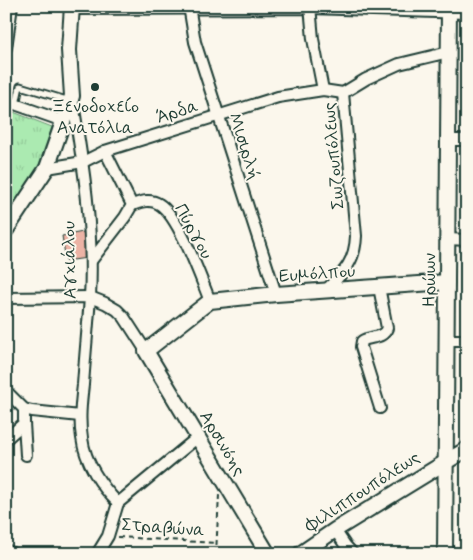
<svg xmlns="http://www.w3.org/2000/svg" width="473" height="560" font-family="Mynerve,sans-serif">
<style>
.park{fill:url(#park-tufts);stroke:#659472}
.building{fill:#ecb3a5;stroke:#1f3d34}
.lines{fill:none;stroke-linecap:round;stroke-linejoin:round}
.lane-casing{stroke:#1f3d34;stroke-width:9}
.street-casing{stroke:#1f3d34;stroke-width:14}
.secondary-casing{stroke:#1f3d34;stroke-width:18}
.path{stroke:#1f3d34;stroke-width:2;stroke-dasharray:5 4;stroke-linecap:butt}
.lane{stroke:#fbf7ec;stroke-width:5}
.street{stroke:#fbf7ec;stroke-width:10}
.secondary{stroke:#fbf7ec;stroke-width:14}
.poi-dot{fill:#1f3d34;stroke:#fbf7ec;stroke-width:2}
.labels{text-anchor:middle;stroke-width:4;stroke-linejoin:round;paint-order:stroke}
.poi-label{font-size:18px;fill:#1f3d34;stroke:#fbf7ec}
.street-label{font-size:18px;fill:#1f3d34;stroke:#fbf7ec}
</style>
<defs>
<pattern id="park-tufts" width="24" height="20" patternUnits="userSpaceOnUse" patternTransform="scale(1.25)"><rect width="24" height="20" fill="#abeab1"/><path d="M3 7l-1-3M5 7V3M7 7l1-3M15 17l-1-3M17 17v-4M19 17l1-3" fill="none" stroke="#93ca99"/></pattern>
</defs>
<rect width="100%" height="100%" fill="#fbf7ec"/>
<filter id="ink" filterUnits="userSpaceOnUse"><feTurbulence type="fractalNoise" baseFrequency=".02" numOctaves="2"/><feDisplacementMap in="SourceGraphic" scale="10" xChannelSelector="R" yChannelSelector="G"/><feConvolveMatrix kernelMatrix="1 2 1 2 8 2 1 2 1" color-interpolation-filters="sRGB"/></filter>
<g filter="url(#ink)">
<polygon class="park" points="8,110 52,127 37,170 6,216 6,114"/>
<polygon class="building" points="83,232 87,258 66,261 62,236"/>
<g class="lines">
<g class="lane-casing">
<g id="lane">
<polyline points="54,6 71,9"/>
<polyline points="16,105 20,86 70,101"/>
</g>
</g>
<g class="street-casing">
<g id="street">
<polyline points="189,6 195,42 276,294"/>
<polyline points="310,6 313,39 323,90"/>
<polyline points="72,9 310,8 467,13"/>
<polyline points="6,48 12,6"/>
<path d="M 72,97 C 83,163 94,230 90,297 C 88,326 85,356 83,385 C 81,402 79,420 82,438 C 85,462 101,486 118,503"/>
<polyline points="6,101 63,121"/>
<polyline points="449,140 467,140"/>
<polyline points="47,168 83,162 105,151 278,97 323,90 343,93"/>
<path d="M 132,205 C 141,202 150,198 159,204 C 179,216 201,279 210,301"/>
<polyline points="448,239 467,240"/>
<polyline points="91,261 125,217 132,205 105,151"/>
<path d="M 379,287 L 387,328 C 383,339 371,336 362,341 L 361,347 L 380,408"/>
<path d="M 325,291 C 343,273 355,263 356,236 L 343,93 L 366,79 L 399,64 L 449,52"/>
<polyline points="6,298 90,297 105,303 117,310 124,317 146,351"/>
<polyline points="447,340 467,340"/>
<polyline points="6,391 24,409 32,411 80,416"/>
<polyline points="24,423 26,455"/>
<polyline points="6,439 24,423 24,409"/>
<polyline points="335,530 345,545 353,554"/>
<polyline points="6,550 14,554"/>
<polyline points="97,554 108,536 118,503 198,437"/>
</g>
</g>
<g class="secondary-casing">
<g id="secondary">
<polyline points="6,230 47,168 72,96 69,50 72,6"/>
<polyline points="268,554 146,351 210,301 276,294 447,282"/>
<polyline points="300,554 335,530 467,449"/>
<polyline points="445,554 449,6"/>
</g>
</g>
<g class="path">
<polyline points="118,537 216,543"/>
<polyline points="216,554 219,495"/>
</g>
<use href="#lane" class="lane"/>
<use href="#street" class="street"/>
<use href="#secondary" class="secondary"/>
</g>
</g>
<circle class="poi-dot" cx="95" cy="87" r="5"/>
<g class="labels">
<g class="poi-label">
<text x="95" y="112">Ξενοδοχείο<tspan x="95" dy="21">Ανατόλια</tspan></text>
</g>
<g class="street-label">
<text transform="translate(177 111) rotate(-17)" y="6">Άρδα</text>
<text transform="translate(245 146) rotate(72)" y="6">Μισιρλή</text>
<text transform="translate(333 156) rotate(-95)" y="6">Σωζουπόλεως</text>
<text transform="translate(194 231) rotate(61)" y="6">Πύργου</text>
<text transform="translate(69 260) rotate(-91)" y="6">Αγχιάλου</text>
<text transform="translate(317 273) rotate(-4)" y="6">Ευμόλπου</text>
<text transform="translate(429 280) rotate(-89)" y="6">Ηρώων</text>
<text transform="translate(223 443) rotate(59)" y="6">Αρσινόης</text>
<text transform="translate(362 491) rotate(-33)" y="6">Φιλιππουπόλεως</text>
<text transform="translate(163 527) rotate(4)" y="6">Στραβώνα</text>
</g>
</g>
<rect width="473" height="560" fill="none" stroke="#fbf7ec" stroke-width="25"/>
<rect x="12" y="12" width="448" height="535" fill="none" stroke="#1f3d34" stroke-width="2" filter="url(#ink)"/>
</svg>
